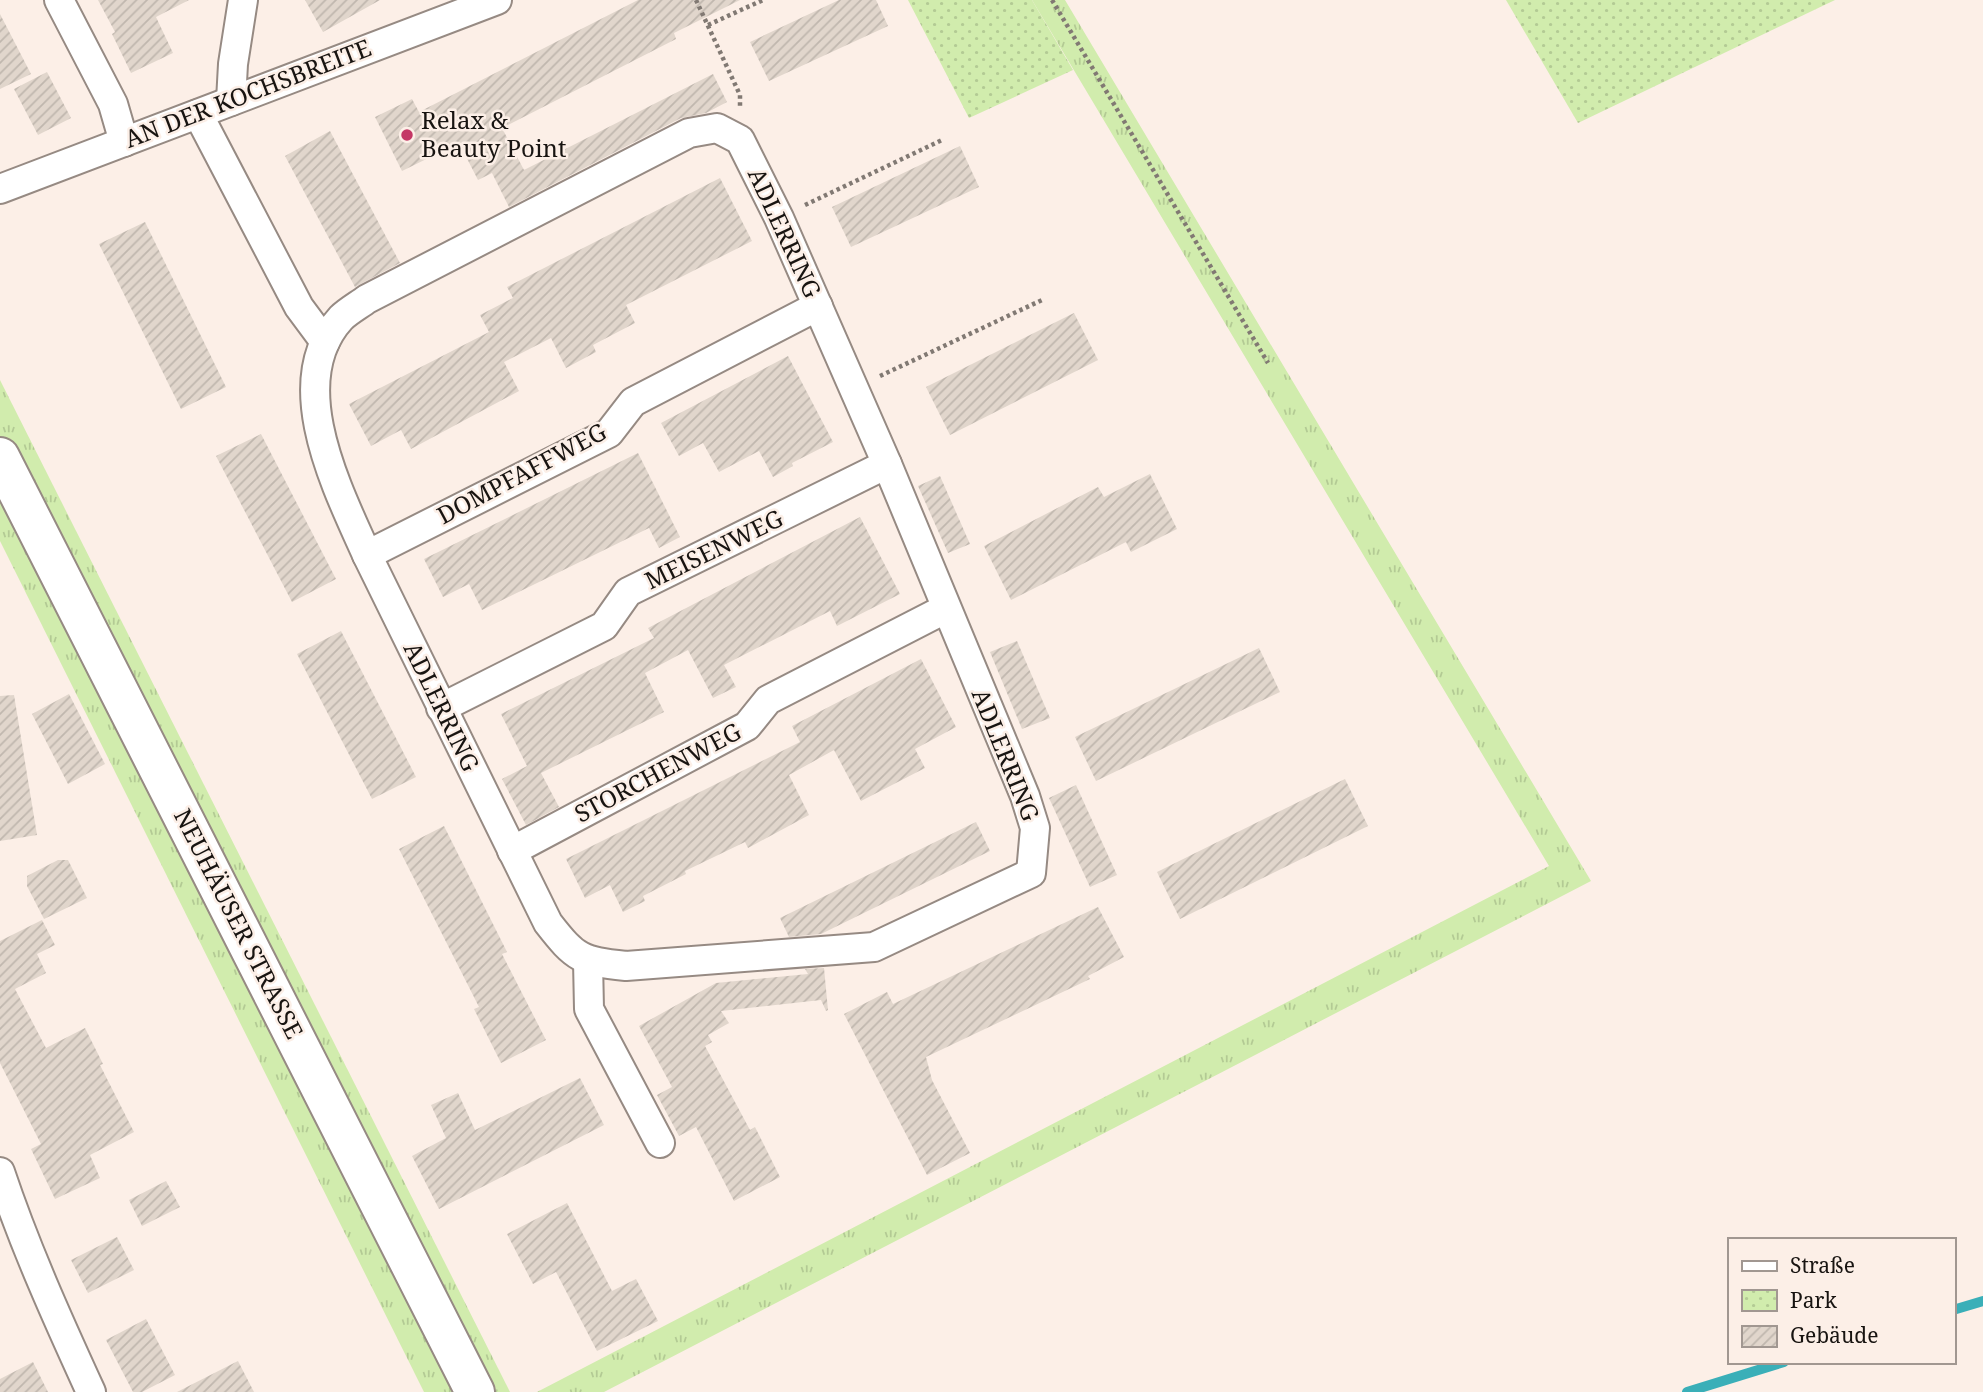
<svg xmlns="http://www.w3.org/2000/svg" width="1983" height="1392" font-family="'Noto Serif',serif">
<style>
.grass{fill:url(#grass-tufts)}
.park{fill:url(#park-dots)}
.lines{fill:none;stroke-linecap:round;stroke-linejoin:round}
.stream{stroke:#3aafb8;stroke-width:10}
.building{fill:url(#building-hatch)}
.minor-casing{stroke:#968a83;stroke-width:32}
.secondary-casing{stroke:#968a83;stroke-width:42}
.path{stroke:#817973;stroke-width:4.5;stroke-dasharray:3.5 3.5;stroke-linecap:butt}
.minor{stroke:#fff;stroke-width:28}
.secondary{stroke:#fff;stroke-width:38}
.poi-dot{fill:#c43765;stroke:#fcefe7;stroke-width:2.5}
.labels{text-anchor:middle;stroke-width:5;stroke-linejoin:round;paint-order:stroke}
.street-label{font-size:24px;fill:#181411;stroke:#fcefe7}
.poi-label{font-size:24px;fill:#181411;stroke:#fcefe7;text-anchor:start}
</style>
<defs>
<pattern id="grass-tufts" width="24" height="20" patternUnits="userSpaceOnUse" patternTransform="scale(1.75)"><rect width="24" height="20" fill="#d1ecad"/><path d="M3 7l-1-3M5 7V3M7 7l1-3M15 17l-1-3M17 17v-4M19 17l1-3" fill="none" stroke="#b3ca94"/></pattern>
<pattern id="park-dots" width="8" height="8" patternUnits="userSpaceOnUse" patternTransform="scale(1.75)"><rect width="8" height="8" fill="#d1ecad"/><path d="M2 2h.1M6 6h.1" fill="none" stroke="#b3ca94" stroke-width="1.8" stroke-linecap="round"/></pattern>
<pattern id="building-hatch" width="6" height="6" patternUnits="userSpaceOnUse" patternTransform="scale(1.75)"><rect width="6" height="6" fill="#e1d6cc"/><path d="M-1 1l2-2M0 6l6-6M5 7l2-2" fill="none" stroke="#c0b7ae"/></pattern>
</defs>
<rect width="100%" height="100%" fill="#fcefe7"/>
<g class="grass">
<polygon points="1032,0 1065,0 1591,881 604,1392 537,1392 1549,866"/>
<polygon points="0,380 510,1392 424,1392 0,541"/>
</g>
<g class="park">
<polygon points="908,0 1032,0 1073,70 969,118"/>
<polygon points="1506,0 1835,0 1578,123"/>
</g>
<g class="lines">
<g class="stream">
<polyline points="1953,1310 1983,1301"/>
<polyline points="1687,1392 1784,1362"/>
</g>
</g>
<g class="building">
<polygon points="98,0 189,0 156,17 173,53 131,73 112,34 115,32"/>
<polygon points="305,0 380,0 323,32"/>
<polygon points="638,0 740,0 674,33 676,39 502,128 524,170 713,74 727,102 706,113 681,118 509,207 492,173 478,180 459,143 402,171 375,117 412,99 419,112"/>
<polygon points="839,0 876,0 888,26 769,81 750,42"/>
<polygon points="0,14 31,74 0,89"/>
<polygon points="47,72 71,118 38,135 14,89"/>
<polygon points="330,131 400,263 355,287 285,156"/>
<polygon points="960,146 979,187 851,247 832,207"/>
<polygon points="720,178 752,241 626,305 635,323 593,345 596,352 566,368 551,338 504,362 519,391 411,449 401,430 371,446 349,404 489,332 480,315 513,298 507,287"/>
<polygon points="145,222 226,387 181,409 99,244"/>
<polygon points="1074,313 1098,360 950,435 926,387"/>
<polygon points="788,356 833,442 792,463 793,466 773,477 759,451 719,472 703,443 679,456 661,423"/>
<polygon points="261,434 336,579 292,602 216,456"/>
<polygon points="638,453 680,537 659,548 649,528 482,610 469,584 443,597 424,559"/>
<polygon points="1150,474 1177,529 1131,552 1126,542 1011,600 984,546 1098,487 1104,497"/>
<polygon points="940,476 970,544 948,553 918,486"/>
<polygon points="860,517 900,594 837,626 830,611 724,665 736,687 713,698 688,650 645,673 664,712 541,773 559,807 526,825 502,779 527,766 501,714 654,638 648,628"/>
<polygon points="341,631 416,777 372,799 297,654"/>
<polygon points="1017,641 1050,718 1022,729 990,652"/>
<polygon points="1259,648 1280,692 1096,781 1075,737"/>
<polygon points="921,659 956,727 915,749 925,768 861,801 834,750 789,775 809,815 748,848 745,842 685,871 686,874 643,896 645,901 623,912 610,885 585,898 566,859 800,742 792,726"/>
<polygon points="69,694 105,764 68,784 32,714"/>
<polygon points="14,695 37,835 0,841 0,696"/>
<polygon points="1345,779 1368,826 1180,919 1157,872"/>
<polygon points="1076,785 1117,875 1090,887 1049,798"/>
<polygon points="976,822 990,851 821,934 789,937 780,918"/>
<polygon points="444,826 507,952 502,954 546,1040 501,1063 474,1009 479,1007 399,849"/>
<polygon points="58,860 68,860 87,898 44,919 27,886 27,876"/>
<polygon points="1098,907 1124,957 1088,976 1090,979 926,1057 932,1080 970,1153 927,1175 844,1014 887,992 893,1004"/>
<polygon points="42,920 55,945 37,954 46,973 15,989 46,1048 85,1028 103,1064 100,1065 134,1132 90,1155 100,1178 55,1199 31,1149 41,1144 0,1063 0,941"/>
<polygon points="824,968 828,1010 826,1011 821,1000 721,1011 729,1023 708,1035 712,1042 705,1046 750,1130 755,1127 780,1177 734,1201 696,1127 679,1136 657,1095 672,1087 639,1026 716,983 808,974 805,969"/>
<polygon points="580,1078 604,1125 439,1209 412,1156 446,1138 431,1105 458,1093 475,1130"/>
<polygon points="166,1181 180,1207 142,1226 129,1200"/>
<polygon points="567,1203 612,1291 636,1279 658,1321 597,1351 556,1272 533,1284 507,1234"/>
<polygon points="117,1237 134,1270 88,1293 71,1260"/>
<polygon points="146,1319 175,1375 142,1392 133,1392 106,1340"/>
<polygon points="238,1361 254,1392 177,1392"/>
<polygon points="33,1362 48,1392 0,1392 0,1379"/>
</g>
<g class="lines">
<g class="minor-casing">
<g id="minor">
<polyline points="59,0 113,104 124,142"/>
<polyline points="231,101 233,64 243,0"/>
<polyline points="198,114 299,307 325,342"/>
<path d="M 717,128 L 740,140 L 779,218 L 887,464 L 1025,796 L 1035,828 L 1031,873 L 874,947 L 626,966 C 581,961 576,959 548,923 L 367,555 C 338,490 282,382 341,318 C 348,311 359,305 367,299 L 689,133 Z"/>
<polyline points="0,189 497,0"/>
<polyline points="367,555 609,433 633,402 818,306"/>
<polyline points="441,708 604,626 628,592 887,464"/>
<polyline points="512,851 747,726 768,700 945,609"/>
<polyline points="588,961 589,1009 660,1143"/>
<path d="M 0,1172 C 25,1247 58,1320 91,1392"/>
</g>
</g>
<g class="secondary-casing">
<polyline id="secondary" points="0,457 475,1392"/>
</g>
<g class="path">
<polyline points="696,0 740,95 740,108"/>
<polyline points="1052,0 1268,363"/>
<polyline points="708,25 763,0"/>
<polyline points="805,205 942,140"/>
<polyline points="880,376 1042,300"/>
</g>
<use href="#minor" class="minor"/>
<use href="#secondary" class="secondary"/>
</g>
<circle class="poi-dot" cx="407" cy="135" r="7"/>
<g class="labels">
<g class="street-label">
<text transform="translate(248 94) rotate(-21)" y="8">AN DER KOCHSBREITE</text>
<text transform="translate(784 233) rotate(65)" y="8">ADLERRING</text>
<text transform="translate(522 474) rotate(-28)" y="8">DOMPFAFFWEG</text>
<text transform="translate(714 550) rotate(-26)" y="8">MEISENWEG</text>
<text transform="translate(441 707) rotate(64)" y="8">ADLERRING</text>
<text transform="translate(1005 755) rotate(68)" y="8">ADLERRING</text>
<text transform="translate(658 773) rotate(-28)" y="8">STORCHENWEG</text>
<text transform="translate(238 924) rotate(63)" y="8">NEUHÄUSER STRASSE</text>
</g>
<g class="poi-label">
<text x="421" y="129">Relax &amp;<tspan x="421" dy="28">Beauty Point</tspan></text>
</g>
</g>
<rect x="1728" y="1238" width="228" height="126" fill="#fcefe7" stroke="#a19791" stroke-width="2"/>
<rect x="1742" y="1261" width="35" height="10" fill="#ffffff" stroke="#a19791" stroke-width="2"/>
<text x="1790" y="1273" font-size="21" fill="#181411">Straße</text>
<rect x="1742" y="1290" width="35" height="21" fill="url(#park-dots)" stroke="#a19791" stroke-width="2"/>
<text x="1790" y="1308" font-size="21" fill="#181411">Park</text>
<rect x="1742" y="1326" width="35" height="21" fill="url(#building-hatch)" stroke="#a19791" stroke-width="2"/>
<text x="1790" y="1343" font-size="21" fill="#181411">Gebäude</text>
</svg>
